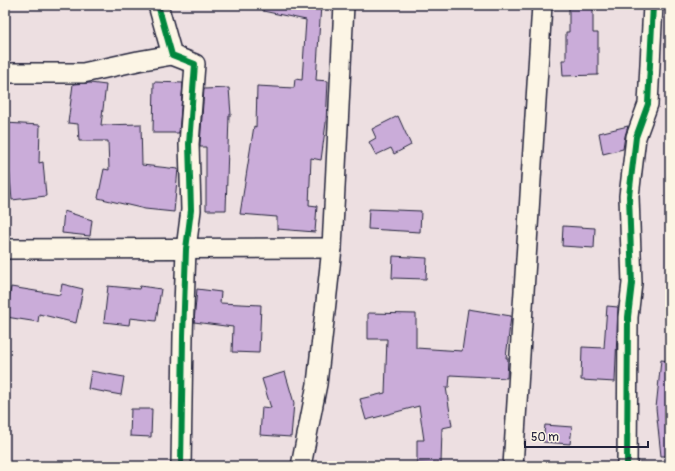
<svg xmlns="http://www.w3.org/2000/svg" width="675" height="471" font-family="Pangolin,sans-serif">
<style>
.building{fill:#caacd9;stroke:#22223b}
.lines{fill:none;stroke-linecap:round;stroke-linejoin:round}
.minor-casing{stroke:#22223b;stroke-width:22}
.minor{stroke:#fcf5e5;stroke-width:19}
.cycleway-casing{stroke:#fcf5e5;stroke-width:8}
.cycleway{stroke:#00873e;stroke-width:6}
</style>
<rect width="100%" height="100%" fill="#eddfe1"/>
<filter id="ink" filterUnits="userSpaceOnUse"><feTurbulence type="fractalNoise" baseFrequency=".025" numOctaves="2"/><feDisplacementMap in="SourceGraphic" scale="8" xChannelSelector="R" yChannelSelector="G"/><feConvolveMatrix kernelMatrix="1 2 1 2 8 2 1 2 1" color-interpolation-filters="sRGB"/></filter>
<g filter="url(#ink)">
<g class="building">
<polygon points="263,5 321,5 316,80 328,81 326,123 321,160 311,158 309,205 317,206 315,232 277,229 277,217 240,214 254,126 256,127 257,86 294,88 295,79 302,80 306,20 263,11"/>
<polygon points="569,5 593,5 593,33 598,33 598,75 563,76 562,60 566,60 566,32 569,32"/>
<polygon points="154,82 183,83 179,133 153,133"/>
<polygon points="90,83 106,85 101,125 141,124 142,165 178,169 174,212 145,209 98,198 104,169 109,170 108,141 79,141 78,124 68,123 73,84"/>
<polygon points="229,88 231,115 229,115 226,210 206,210 206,147 200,147 200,144 204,89"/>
<polygon points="398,116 411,145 394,154 391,148 376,155 369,142 376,138 372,129"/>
<polygon points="5,123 40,125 39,163 43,162 46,196 12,200 7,145 5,145"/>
<polygon points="628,126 625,136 623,149 603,154 599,133"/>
<polygon points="369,209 421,211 420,232 368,229"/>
<polygon points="64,211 92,220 90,236 62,233"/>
<polygon points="563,226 595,228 594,248 562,246"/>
<polygon points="393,256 427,258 426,279 392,278"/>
<polygon points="62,284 83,289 76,323 39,314 38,322 6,317 11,287 60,295"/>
<polygon points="108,286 139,289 140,286 161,289 156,321 130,318 129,325 104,322"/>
<polygon points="197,289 221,292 220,303 261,305 259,353 232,352 233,327 194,322"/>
<polygon points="607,306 618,307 615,382 581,380 582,347 604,348"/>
<polygon points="468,309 511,316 506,358 508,358 507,378 450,375 449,387 446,387 452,426 442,428 441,464 417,463 417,440 424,440 419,406 366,420 360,399 385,393 387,339 368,339 368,313 416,314 416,348 462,351"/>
<polygon points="661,360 670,361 670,456 661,456 656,408"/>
<polygon points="91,371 124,377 121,395 88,389"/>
<polygon points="285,372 294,403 291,437 260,435 262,407 271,408 262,379"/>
<polygon points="131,409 152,409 151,437 130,436"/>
<polygon points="545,425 572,427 570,444 543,442"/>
</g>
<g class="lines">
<g class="minor-casing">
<g id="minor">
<polyline points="158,5 172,55 195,64 189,144 191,210 186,249 183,336 181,466"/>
<polyline points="5,73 83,73 138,61 172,55"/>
<polyline points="5,249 332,248"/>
<polyline points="301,466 317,384 332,248 344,5"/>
<polyline points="513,466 542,5"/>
<polyline points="627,466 628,317 632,283 629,196 636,137 648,104 653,5"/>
</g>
</g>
<use href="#minor" class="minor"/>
<g class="cycleway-casing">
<g id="cycleway">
<polyline points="158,5 172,55 195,64 189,144 191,210 186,249 183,336 181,466"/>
<polyline points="627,466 628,317 632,283 629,196 636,137 648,104 653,5"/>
</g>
</g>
<use href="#cycleway" class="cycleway"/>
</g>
</g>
<rect width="675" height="471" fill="none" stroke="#fcf5e5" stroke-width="20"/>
<rect x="10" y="10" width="655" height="451" fill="none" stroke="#22223b" stroke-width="1.5" filter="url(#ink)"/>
<path d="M525 441v6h123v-6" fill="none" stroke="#22223b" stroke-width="2"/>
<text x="531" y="441" font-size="12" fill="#22223b" stroke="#fcf5e5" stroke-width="3" paint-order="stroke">50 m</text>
</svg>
